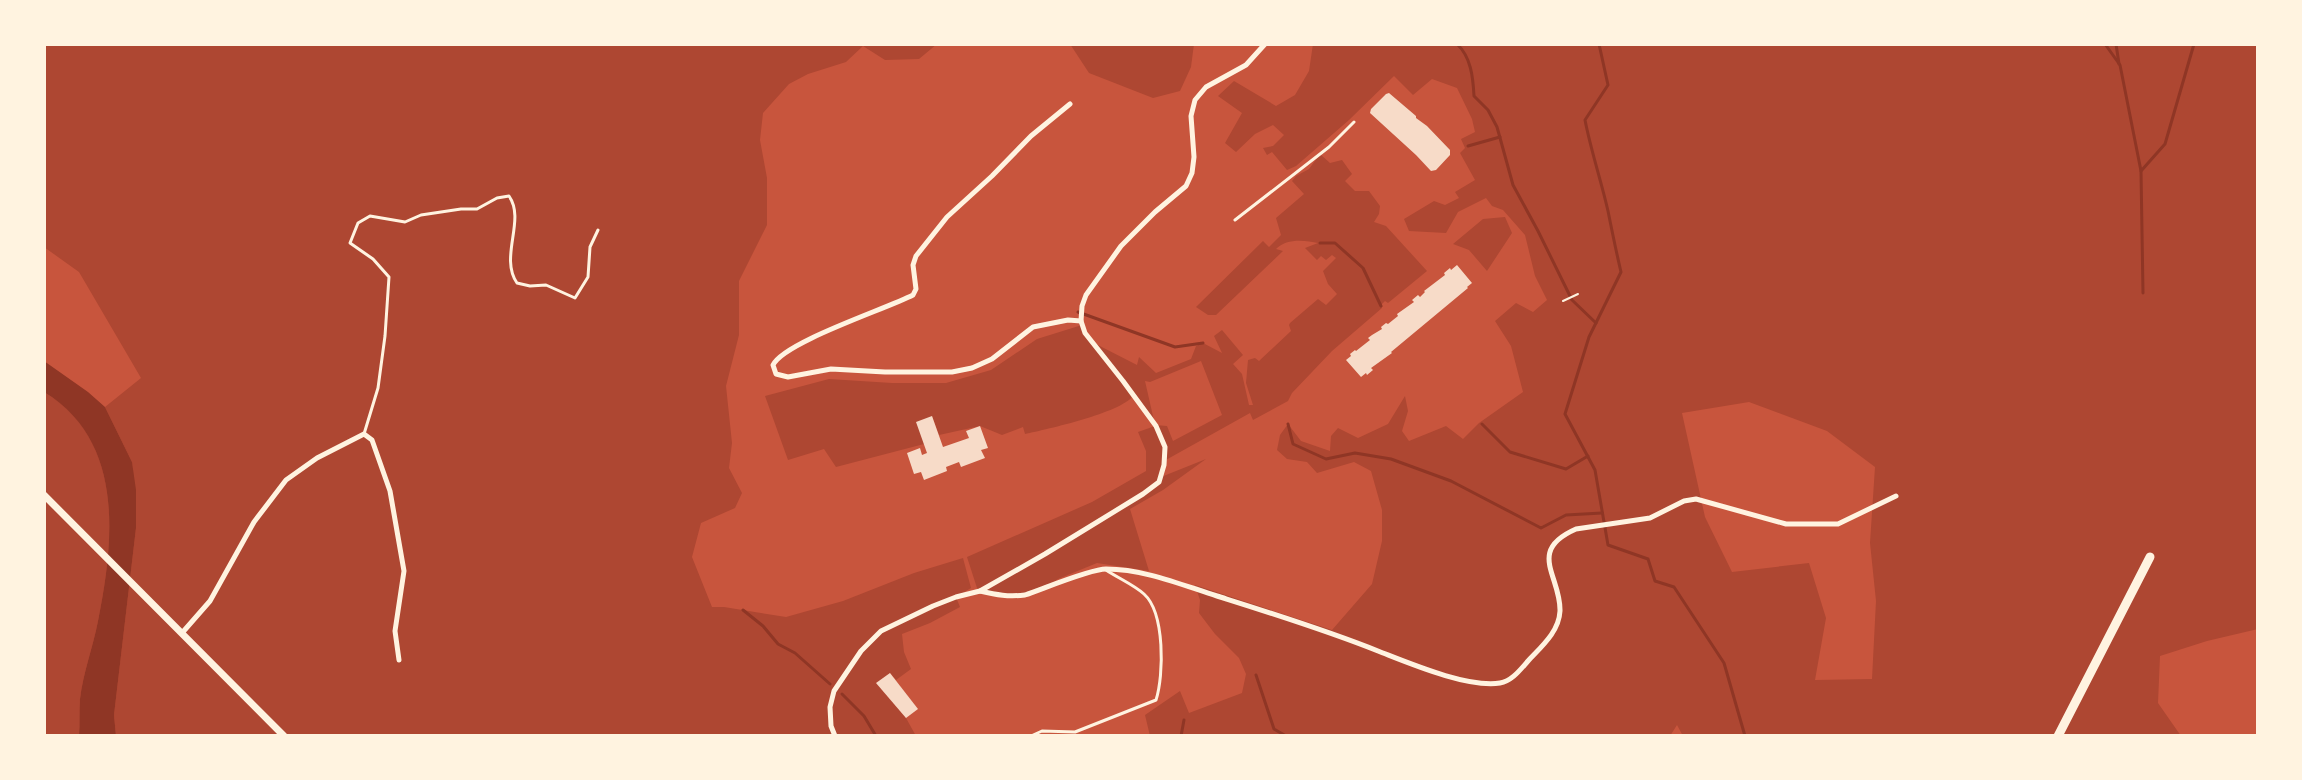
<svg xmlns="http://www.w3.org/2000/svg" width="2302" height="780" font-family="'PT Sans',sans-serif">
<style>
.green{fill:#ae4732;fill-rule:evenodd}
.water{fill:#8f3625}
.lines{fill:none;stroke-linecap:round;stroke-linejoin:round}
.stream{stroke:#8f3625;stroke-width:3}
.building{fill:#f7dbc8}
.path{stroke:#fff3e0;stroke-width:2}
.service{stroke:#fff3e0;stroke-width:3}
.minor{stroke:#fff3e0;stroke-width:5}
.secondary{stroke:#fff3e0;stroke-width:7}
.trunk{stroke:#fff3e0;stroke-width:9}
</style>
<rect width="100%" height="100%" fill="#c8553d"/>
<g class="green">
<polygon points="44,44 937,44 919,59 885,60 863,46 846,62 808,74 789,84 763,113 760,140 767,178 767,225 739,281 739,335 726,386 732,443 729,468 742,493 735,508 701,523 692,557 712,607 724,607 786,617 843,601 914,573 963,558 971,588 956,597 960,607 930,623 902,634 904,652 911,669 896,680 890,673 877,683 906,718 916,736 116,736 114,715 136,528 132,462 105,407 141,378 79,272 44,247"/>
<polygon points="1070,44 1194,44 1191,67 1180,91 1153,98 1089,73"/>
<path d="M 1313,44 L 2258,44 L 2258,629 L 2207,641 L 2160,656 L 2158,703 L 2181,736 L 1683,736 L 1677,725 L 1670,736 L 1150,736 L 1145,715 L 1180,691 L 1189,713 L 1242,693 L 1246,674 L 1239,658 L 1215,634 L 1199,613 L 1200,600 L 1195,585 L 1332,630 L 1372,584 L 1382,541 L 1382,510 L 1371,471 L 1354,462 L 1317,473 L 1307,462 L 1287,459 L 1277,450 L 1280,435 L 1288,424 L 1301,441 L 1330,451 L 1331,436 L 1338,428 L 1358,438 L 1388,424 L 1405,396 L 1408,411 L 1402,431 L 1409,441 L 1446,426 L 1463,439 L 1479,423 L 1523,392 L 1511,346 L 1495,321 L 1516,303 L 1533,312 L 1547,300 L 1535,276 L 1525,235 L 1503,210 L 1492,206 L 1486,198 L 1458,212 L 1446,233 L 1409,231 L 1404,219 L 1434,201 L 1445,205 L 1459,198 L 1455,192 L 1475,180 L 1460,153 L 1465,148 L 1461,139 L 1475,132 L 1472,119 L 1457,88 L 1432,79 L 1413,95 L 1394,76 L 1349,120 L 1296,166 L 1287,170 L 1272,152 L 1267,155 L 1263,148 L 1273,146 L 1284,135 L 1273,125 L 1255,134 L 1236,152 L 1225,143 L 1242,113 L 1218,96 L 1234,81 L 1276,106 L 1295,95 L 1309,71 ZM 1749,402 L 1827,431 L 1875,467 L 1870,543 L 1876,601 L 1872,679 L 1815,680 L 1826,618 L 1809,563 L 1732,572 L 1705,517 L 1682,413 Z"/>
<path d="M 1320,154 L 1330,163 L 1342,160 L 1352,174 L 1345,181 L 1355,191 L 1369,191 L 1380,206 L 1379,214 L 1374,222 L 1386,226 L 1427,271 L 1388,303 L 1385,301 L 1381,305 L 1382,308 L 1332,351 L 1292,393 L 1288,401 L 1253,420 L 1250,413 L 1164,461 L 1161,477 L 1206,459 L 1163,490 L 1130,509 L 1149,571 L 1097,563 L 1058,579 L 1045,588 L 1014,596 L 980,591 L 977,588 L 967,557 L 1092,502 L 1146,471 L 1146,451 L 1138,432 L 1155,426 L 1133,396 C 1120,413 1048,429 1025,434 L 1023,427 L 1002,435 L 980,426 L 939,435 L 932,416 L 924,444 L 836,467 L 824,449 L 788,460 L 765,396 L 829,379 L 892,383 L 946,383 L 991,370 L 1037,339 L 1082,325 L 1092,342 L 1137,365 L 1139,357 L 1156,373 L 1191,359 L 1196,346 L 1203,343 L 1222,353 L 1214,336 L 1222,330 L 1243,355 L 1233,364 L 1242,374 L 1249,405 L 1253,405 L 1246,383 L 1248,360 L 1255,358 L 1259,361 L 1291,331 L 1289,325 L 1290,323 L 1318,299 L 1326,305 L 1337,294 L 1328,284 L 1323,271 L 1336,258 L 1332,255 L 1326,260 L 1321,256 L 1317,260 L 1305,248 L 1318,243 C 1305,240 1286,238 1276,249 L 1283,251 L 1216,315 L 1208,315 L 1196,307 L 1263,241 L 1269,247 L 1281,235 L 1276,218 L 1304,194 L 1292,181 L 1296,176 L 1309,169 ZM 1201,361 L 1222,415 L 1173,441 L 1167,426 L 1155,425 L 1145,381 L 1150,382 Z"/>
<polygon points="1505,217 1512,233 1487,271 1469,250 1453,244 1483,219"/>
<path d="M 44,392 C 125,440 114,541 98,621 C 93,647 83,673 80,699 C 79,711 80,724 79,736 L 44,736 Z"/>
</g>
<path class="water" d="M 44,361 L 88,392 L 105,407 L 132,462 L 136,490 L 136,528 L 114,715 L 116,736 L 79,736 C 80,724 79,711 80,699 C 83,673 93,647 98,621 C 114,541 125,441 44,392 Z"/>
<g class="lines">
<g class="stream">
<path d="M 1457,44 C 1471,57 1473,77 1474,96 L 1488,110 L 1497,127 L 1513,185 L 1538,231 L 1572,300 L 1596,323"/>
<path d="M 1599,44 L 1608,85 L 1585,120 C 1591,151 1601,180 1608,211 C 1612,231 1616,251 1621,272 L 1589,337 L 1565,414 L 1595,470 L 1608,545 L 1648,559 L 1655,581 L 1674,587 L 1724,663 L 1745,736"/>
<polyline points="2105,44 2120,65 2141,171 2143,293"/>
<polyline points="2116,44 2119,64"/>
<polyline points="1468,146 1500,137"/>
<polyline points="2141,171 2165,144 2194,44"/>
<polyline points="1320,243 1335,243 1363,268 1381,306"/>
<polyline points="1078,312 1175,347 1203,343"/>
<polyline points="1288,424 1293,444 1326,459 1355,453 1391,459 1451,481 1541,528 1566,515 1602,513"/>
<polyline points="1482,424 1510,452 1566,469 1588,456"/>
<polyline points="743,610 763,626 778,644 795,653 830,684"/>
<polyline points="1256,675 1274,729 1286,736"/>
<polyline points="842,694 864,716 876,736"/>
<polyline points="1181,736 1184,720"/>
</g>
</g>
<g class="building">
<polygon points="1389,93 1416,116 1416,118 1427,126 1450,150 1450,155 1436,170 1431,171 1416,155 1370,113 1371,109 1386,94"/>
<polygon points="1457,265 1472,283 1467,287 1468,288 1391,352 1392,353 1371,368 1373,370 1367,375 1366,373 1361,377 1346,360 1351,356 1350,354 1355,350 1356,351 1370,340 1368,338 1372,335 1382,329 1381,327 1386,323 1388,324 1398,316 1397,314 1414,302 1412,300 1418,295 1420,297 1425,292 1424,291 1445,275 1444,273 1450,268 1451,270"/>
<polygon points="932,416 943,447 969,438 966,431 980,426 988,448 981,450 985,458 961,467 959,462 946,467 947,471 924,480 921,472 914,474 907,453 920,448 922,455 927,453 916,422"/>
<polygon points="890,673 918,709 906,718 876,683"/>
</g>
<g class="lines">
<polyline class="path" points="1563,301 1578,294"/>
<g class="service">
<polyline points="1235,220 1329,147 1354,122"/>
<path d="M 364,434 L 378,388 L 385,336 L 389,277 L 373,259 L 350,243 L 358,223 L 370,216 L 405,222 L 421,215 L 461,209 L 477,209 L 497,198 L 509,196 C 526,220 499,257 517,283 L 530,286 L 546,285 L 575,298 L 588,277 L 590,247 L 598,230"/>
<path d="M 1031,736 L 1042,731 L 1075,732 L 1156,700 C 1164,675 1165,613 1144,594 C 1134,585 1118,578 1106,570"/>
</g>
<g class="minor">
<path d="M 1070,104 L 1031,136 L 992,176 L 947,217 L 916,256 L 913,265 L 916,289 L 913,295 C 886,309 784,342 773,365 L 776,374 L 788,377 L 831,369 L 885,372 L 952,372 L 972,368 L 992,359 L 1033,327 L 1068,320 L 1081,321"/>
<path d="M 980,591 C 997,595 1008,597 1025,595 C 1043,589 1090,569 1106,569 C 1144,569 1182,585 1217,596 C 1271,613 1326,630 1378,651 C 1409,663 1467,688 1500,683 C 1512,681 1520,670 1528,661 C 1541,647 1559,632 1560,611 C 1561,576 1526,551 1576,529 L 1650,518 L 1684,501 L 1696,499 L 1786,524 L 1838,524 L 1896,496"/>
<polyline points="182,633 210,601 254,522 286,480 317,458 364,434 372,440 390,491 404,571 395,631 399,660"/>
<polyline points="835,736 831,726 830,707 834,691 861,651 881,631 933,606 956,597 980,591 1045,554 1143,494 1159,482 1164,465 1165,447 1156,426 1123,381 1085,333 1081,321 1082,306 1086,295 1121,246 1155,212 1186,186 1192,173 1194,157 1191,116 1195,100 1206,87 1246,65 1265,44"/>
</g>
<polyline class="secondary" points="44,495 284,736"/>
<polyline class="trunk" points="2058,736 2150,557"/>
</g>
<rect width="2302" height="780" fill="none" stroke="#fff3e0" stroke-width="92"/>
</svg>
